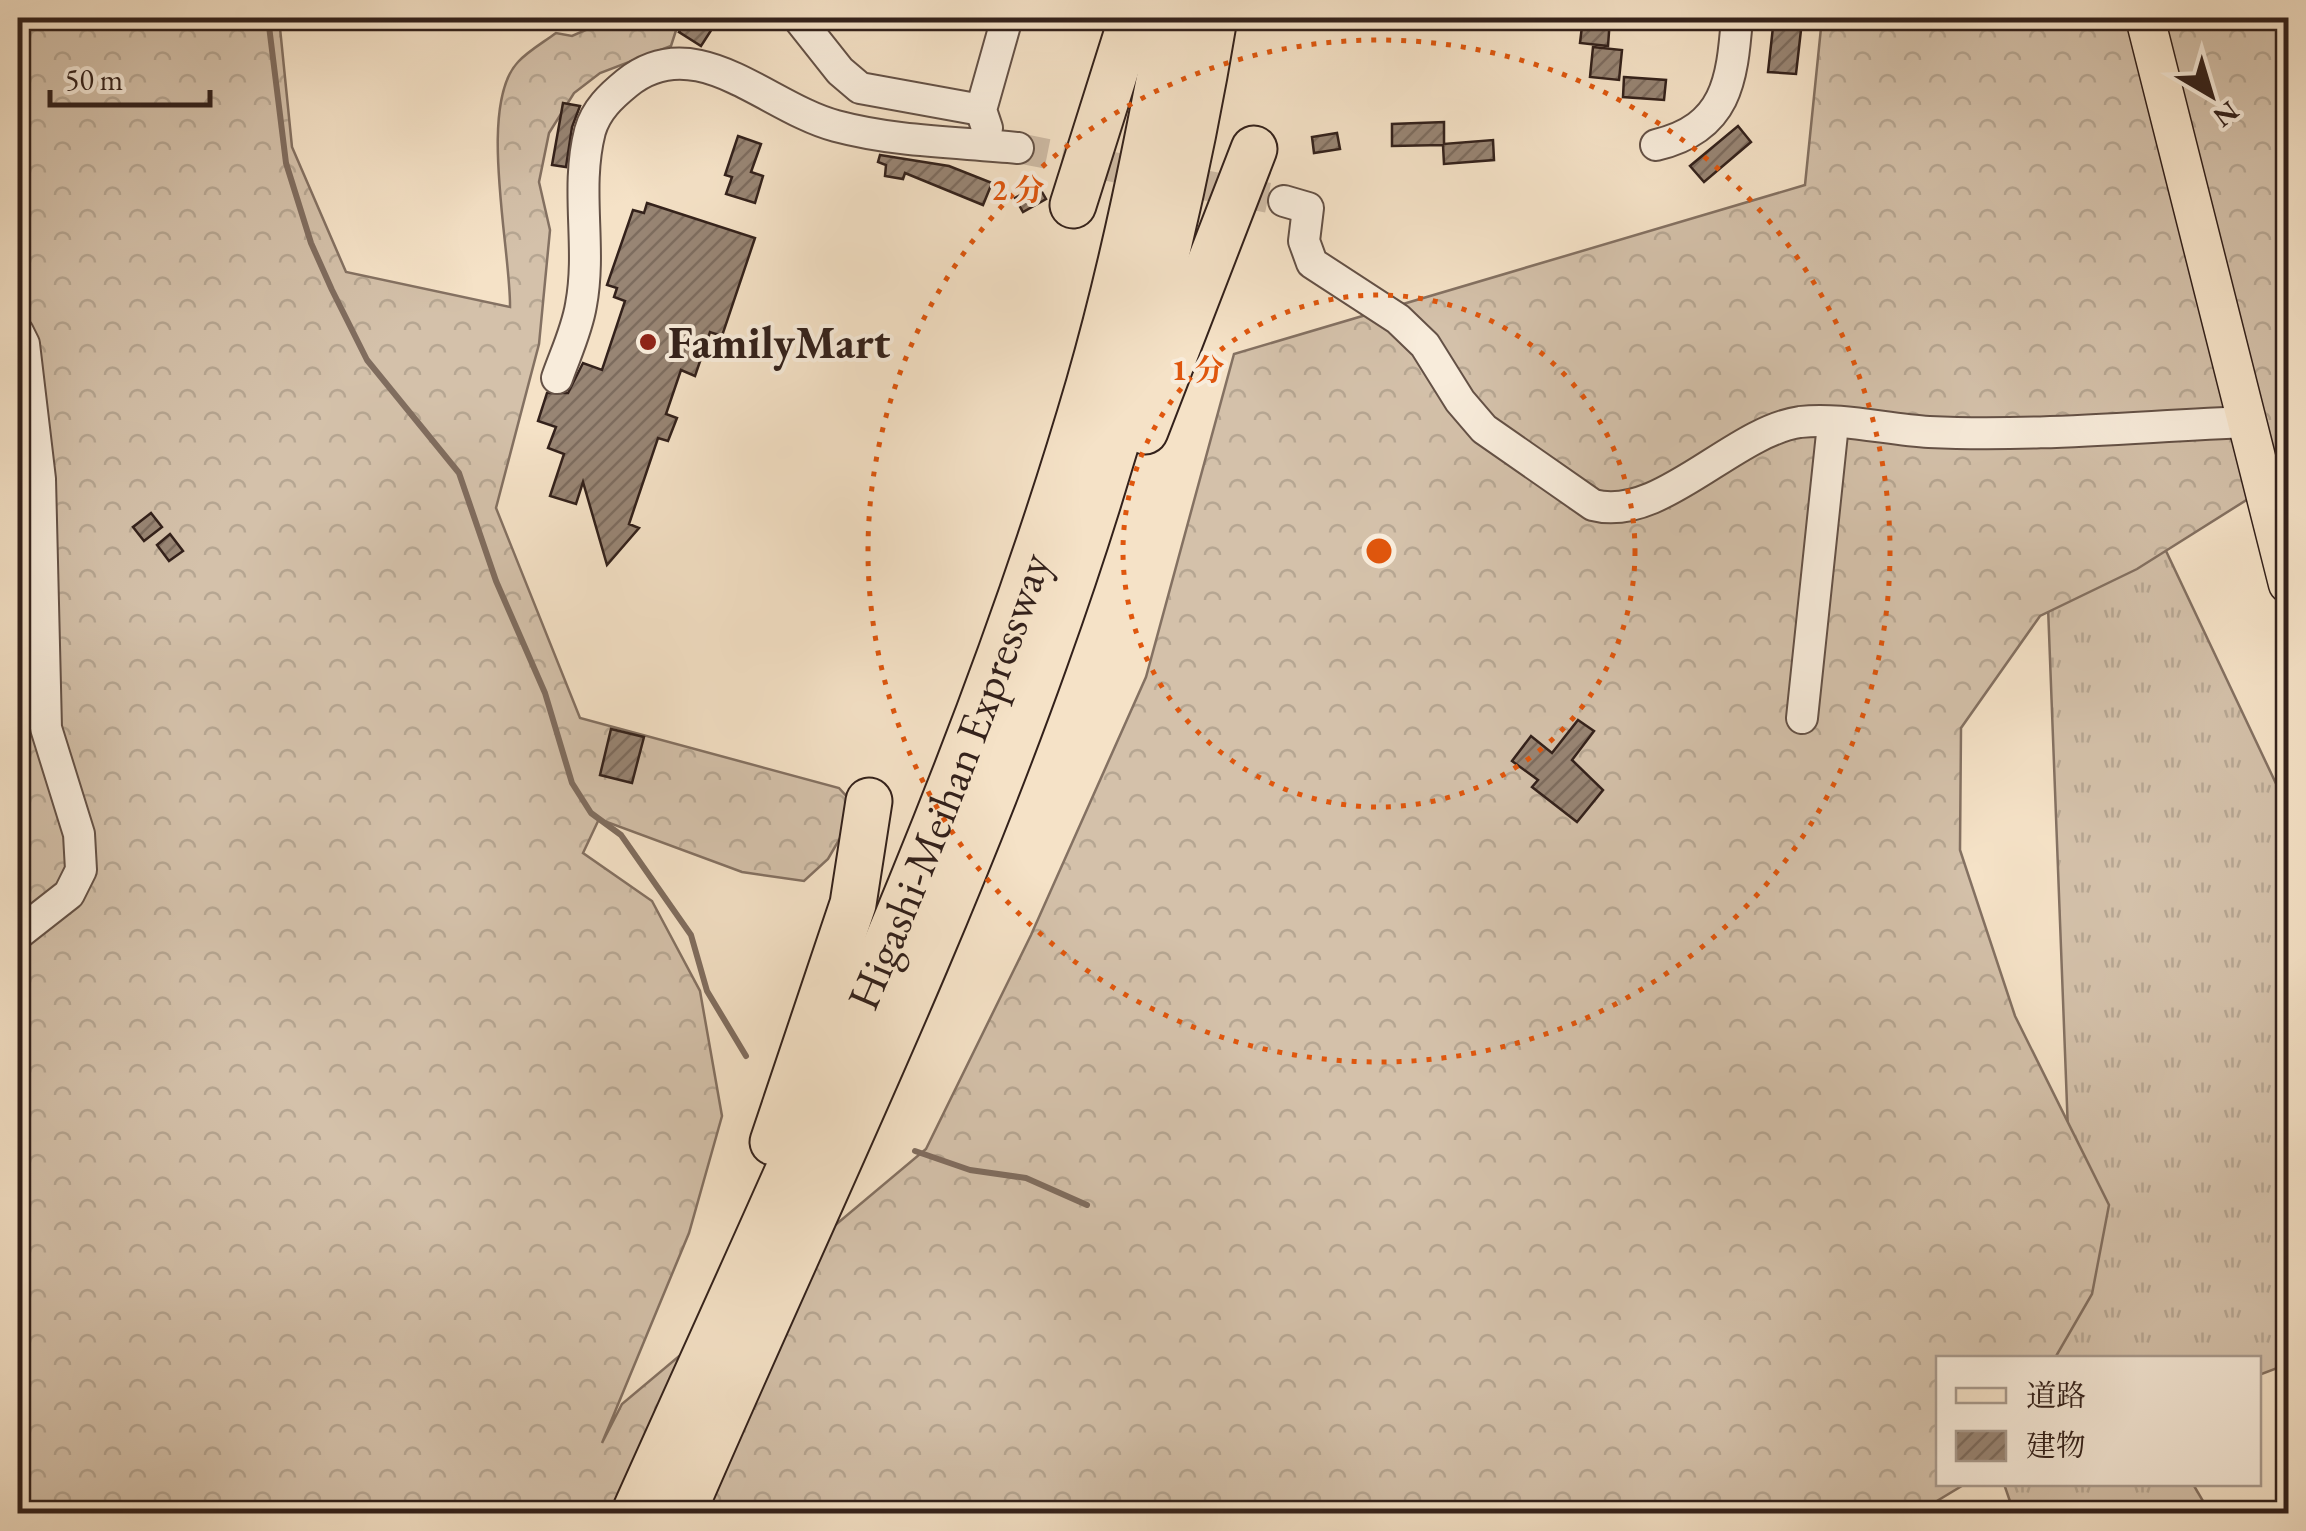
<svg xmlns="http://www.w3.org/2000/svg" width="2306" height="1531" font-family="'EB Garamond','Noto Serif JP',serif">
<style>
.grass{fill:url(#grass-tufts);stroke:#847162;stroke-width:2.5}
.forest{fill:url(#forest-crowns);stroke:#847162;stroke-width:2.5}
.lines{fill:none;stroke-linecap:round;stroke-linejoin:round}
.stream{stroke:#806d5f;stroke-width:6}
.building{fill:url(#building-hatch);stroke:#33211b;stroke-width:2.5}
.minor-tunnel{stroke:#cebba5;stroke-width:30;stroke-dasharray:30 15;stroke-linecap:butt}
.minor-casing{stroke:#645146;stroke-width:34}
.major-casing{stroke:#33211b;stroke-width:41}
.highway-casing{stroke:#33211b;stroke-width:49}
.minor{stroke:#f8ecdb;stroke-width:30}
.major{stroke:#f5e2c7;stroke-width:38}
.highway{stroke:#f5e2c7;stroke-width:45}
.ring{fill:none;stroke:#df560d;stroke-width:5;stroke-dasharray:5 10}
.poi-dot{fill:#8f2418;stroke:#f8ecdb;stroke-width:4}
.labels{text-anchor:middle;stroke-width:8;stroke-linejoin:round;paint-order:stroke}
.poi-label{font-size:45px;font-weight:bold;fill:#33211b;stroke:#f8ecdb;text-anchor:start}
.street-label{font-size:45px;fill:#33211b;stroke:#f8ecdb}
.centre{fill:#df560d;stroke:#f8ecdb;stroke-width:5}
.ring-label{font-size:30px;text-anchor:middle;font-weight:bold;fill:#df560d;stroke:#f8ecdb;stroke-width:8;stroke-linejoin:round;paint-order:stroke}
</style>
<defs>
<pattern id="grass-tufts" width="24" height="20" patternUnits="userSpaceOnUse" patternTransform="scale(2.5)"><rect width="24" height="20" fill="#d4c1aa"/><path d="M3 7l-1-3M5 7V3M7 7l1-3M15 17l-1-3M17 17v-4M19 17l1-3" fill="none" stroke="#b6a692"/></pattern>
<pattern id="forest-crowns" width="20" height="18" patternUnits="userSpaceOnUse" patternTransform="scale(2.5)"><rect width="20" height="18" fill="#d4c1aa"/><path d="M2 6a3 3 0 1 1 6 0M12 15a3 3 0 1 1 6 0" fill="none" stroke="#b6a692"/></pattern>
<pattern id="building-hatch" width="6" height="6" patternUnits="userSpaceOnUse" patternTransform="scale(2.5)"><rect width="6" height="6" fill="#988574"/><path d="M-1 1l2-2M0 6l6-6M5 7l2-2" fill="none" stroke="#7d6c5e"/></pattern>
</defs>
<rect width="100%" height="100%" fill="#f5e2c7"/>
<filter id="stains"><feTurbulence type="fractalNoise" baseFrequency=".002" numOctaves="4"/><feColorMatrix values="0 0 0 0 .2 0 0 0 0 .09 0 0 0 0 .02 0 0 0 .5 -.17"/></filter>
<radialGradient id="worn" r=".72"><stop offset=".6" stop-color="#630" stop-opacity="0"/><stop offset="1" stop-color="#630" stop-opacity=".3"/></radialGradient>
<g class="grass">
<polygon points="2149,515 2288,809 2288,1364 2259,1375 2258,1358 2008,1358 2070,1184 2046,554"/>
<polygon points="2004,1484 2193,1484 2210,1513 2014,1513"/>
</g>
<path class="forest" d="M 18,18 L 279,18 L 292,147 L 346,272 L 510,307 C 511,251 477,105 518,62 C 528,51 544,42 556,33 L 572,36 L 613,18 L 680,18 L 671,46 L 600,73 L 574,93 L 549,133 L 539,182 L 550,230 L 539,344 L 496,508 L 580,718 L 839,788 L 849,799 L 854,814 L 828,859 L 804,881 L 742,872 L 599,819 L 583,853 L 652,901 L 700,991 L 722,1116 L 689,1233 L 602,1443 L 622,1404 L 926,1149 L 1031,935 L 1146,677 L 1234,354 L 1805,185 L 1822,18 L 2288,18 L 2288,460 L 2275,482 L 2137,569 L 2040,616 L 1961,728 L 1960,850 L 2015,1016 L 2109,1205 L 2092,1294 L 2055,1358 L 1938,1358 L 1938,1484 L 1965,1484 L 1917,1513 L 18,1513 Z"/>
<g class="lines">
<g class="stream">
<polyline points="268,18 286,163 311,243 332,290 367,360 459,473 496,581 545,693 572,783 591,813 621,835 691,935 707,991 746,1056"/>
<polyline points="915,1151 970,1170 1026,1178 1087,1205"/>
</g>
</g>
<g class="building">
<polygon points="688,18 719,18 701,46 679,32"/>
<polygon points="1583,18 1610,18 1608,46 1580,43"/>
<polygon points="1773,27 1801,30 1796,74 1768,72"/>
<polygon points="1593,47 1622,50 1619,80 1590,77"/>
<polygon points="1624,77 1666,80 1664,100 1623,97"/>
<polygon points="563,103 580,106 572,127 566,167 552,165"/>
<polygon points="1444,122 1444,144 1493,140 1494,160 1444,164 1443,145 1392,146 1392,124"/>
<polygon points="1738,126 1751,142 1704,182 1690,166"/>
<polygon points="1337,133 1340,149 1314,153 1312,137"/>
<polygon points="738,136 761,144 751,172 763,176 755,203 726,194 732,177 725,175"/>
<polygon points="880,155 949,166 992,183 983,205 905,173 903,179 885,176 886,165 878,162"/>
<polygon points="1038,185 1046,199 1023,212 1015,198"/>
<polygon points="647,203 755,238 722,336 710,332 695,376 681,370 666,414 677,418 668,441 658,438 629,524 639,528 607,565 583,482 576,504 550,496 564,454 548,448 556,427 538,421 547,393 568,393 583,363 602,370 625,301 614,297 617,288 607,285 633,210 644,213"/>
<polygon points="151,513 162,527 144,541 133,527"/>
<polygon points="170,534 183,551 169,561 157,545"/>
<polygon points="1578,720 1594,731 1572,760 1603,790 1577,822 1532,787 1538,780 1512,761 1531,736 1552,753"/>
<polygon points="611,729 644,737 632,783 600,775"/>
</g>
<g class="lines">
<polyline class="minor-tunnel" points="1018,148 1284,201"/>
<g class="minor-casing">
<g id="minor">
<polyline points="798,18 840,71 860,88 981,110"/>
<polyline points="987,128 981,110 1007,18"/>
<path d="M 1656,145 C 1727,128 1732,81 1737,18"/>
<path d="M 1284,201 L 1308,208 L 1304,241 L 1312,263 L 1398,319 L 1425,345 L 1460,401 L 1484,429 L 1593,505 C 1660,523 1732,432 1800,422 C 1841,417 1888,430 1929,432 C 2035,437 2143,426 2249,422"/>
<polyline points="18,332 24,344 40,479 46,728 79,834 81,870 69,894 18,934"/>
<path d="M 557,378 C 565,355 577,330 581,305 C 592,247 575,189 590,131 C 596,110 611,96 627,83 C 696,27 767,108 836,126 C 896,142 957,142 1018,148"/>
<polyline points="1802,718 1833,424"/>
</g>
</g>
<g class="major-casing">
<polyline id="major" points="2145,18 2288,584"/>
</g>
<g class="highway-casing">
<g id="highway">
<polyline points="1073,205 1132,18"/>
<polyline points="1145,431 1254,149"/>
<polyline points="773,1142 853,904 869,801"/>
<path id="s1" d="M 634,1514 C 800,1143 975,776 1089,385 C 1124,264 1148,141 1171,18"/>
<path d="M 682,1514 C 805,1229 941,951 1045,659 C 1120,451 1178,236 1214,18"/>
</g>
</g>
<use href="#minor" class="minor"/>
<use href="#major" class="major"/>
<use href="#highway" class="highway"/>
</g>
<g class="ring">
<circle cx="1379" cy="551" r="256"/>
<circle cx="1379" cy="551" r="511"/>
</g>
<circle class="poi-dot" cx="648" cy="342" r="10"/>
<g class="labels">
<g class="poi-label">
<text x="668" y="358">FamilyMart</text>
</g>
<g class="street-label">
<text dy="16" stroke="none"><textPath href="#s1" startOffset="798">Higashi-Meihan Expressway</textPath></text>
</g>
</g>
<circle cx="1379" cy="551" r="15" class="centre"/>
<g class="ring-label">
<text x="1018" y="200">2 分</text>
<text x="1198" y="380">1 分</text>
</g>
<rect width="2306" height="1531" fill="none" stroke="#f5e2c7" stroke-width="60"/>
<rect x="20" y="20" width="2266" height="1491" fill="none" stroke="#33211b" stroke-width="5"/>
<rect x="30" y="30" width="2246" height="1471" fill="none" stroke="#33211b" stroke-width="2.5"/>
<rect x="1936" y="1356" width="325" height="130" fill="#f8ecdb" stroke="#a99b8e" stroke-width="2.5"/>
<rect x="1956" y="1388" width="50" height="15" fill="#f5e2c7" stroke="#a99b8e" stroke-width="2.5"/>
<text x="2026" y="1406" font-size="30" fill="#33211b">道路</text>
<rect x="1956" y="1431" width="50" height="30" fill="url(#building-hatch)" stroke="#a99b8e" stroke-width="2.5"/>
<text x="2026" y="1456" font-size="30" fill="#33211b">建物</text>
<g transform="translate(2211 95) rotate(142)" stroke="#f8ecdb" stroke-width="8" paint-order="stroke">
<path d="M0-8L18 38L0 25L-18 38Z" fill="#33211b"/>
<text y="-15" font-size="28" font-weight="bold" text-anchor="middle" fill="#33211b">N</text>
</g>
<path d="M50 90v15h160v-15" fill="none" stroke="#33211b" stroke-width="5"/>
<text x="65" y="90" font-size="30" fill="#33211b" stroke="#f8ecdb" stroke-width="8" paint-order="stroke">50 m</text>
<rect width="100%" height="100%" filter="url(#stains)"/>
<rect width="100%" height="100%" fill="url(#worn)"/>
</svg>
